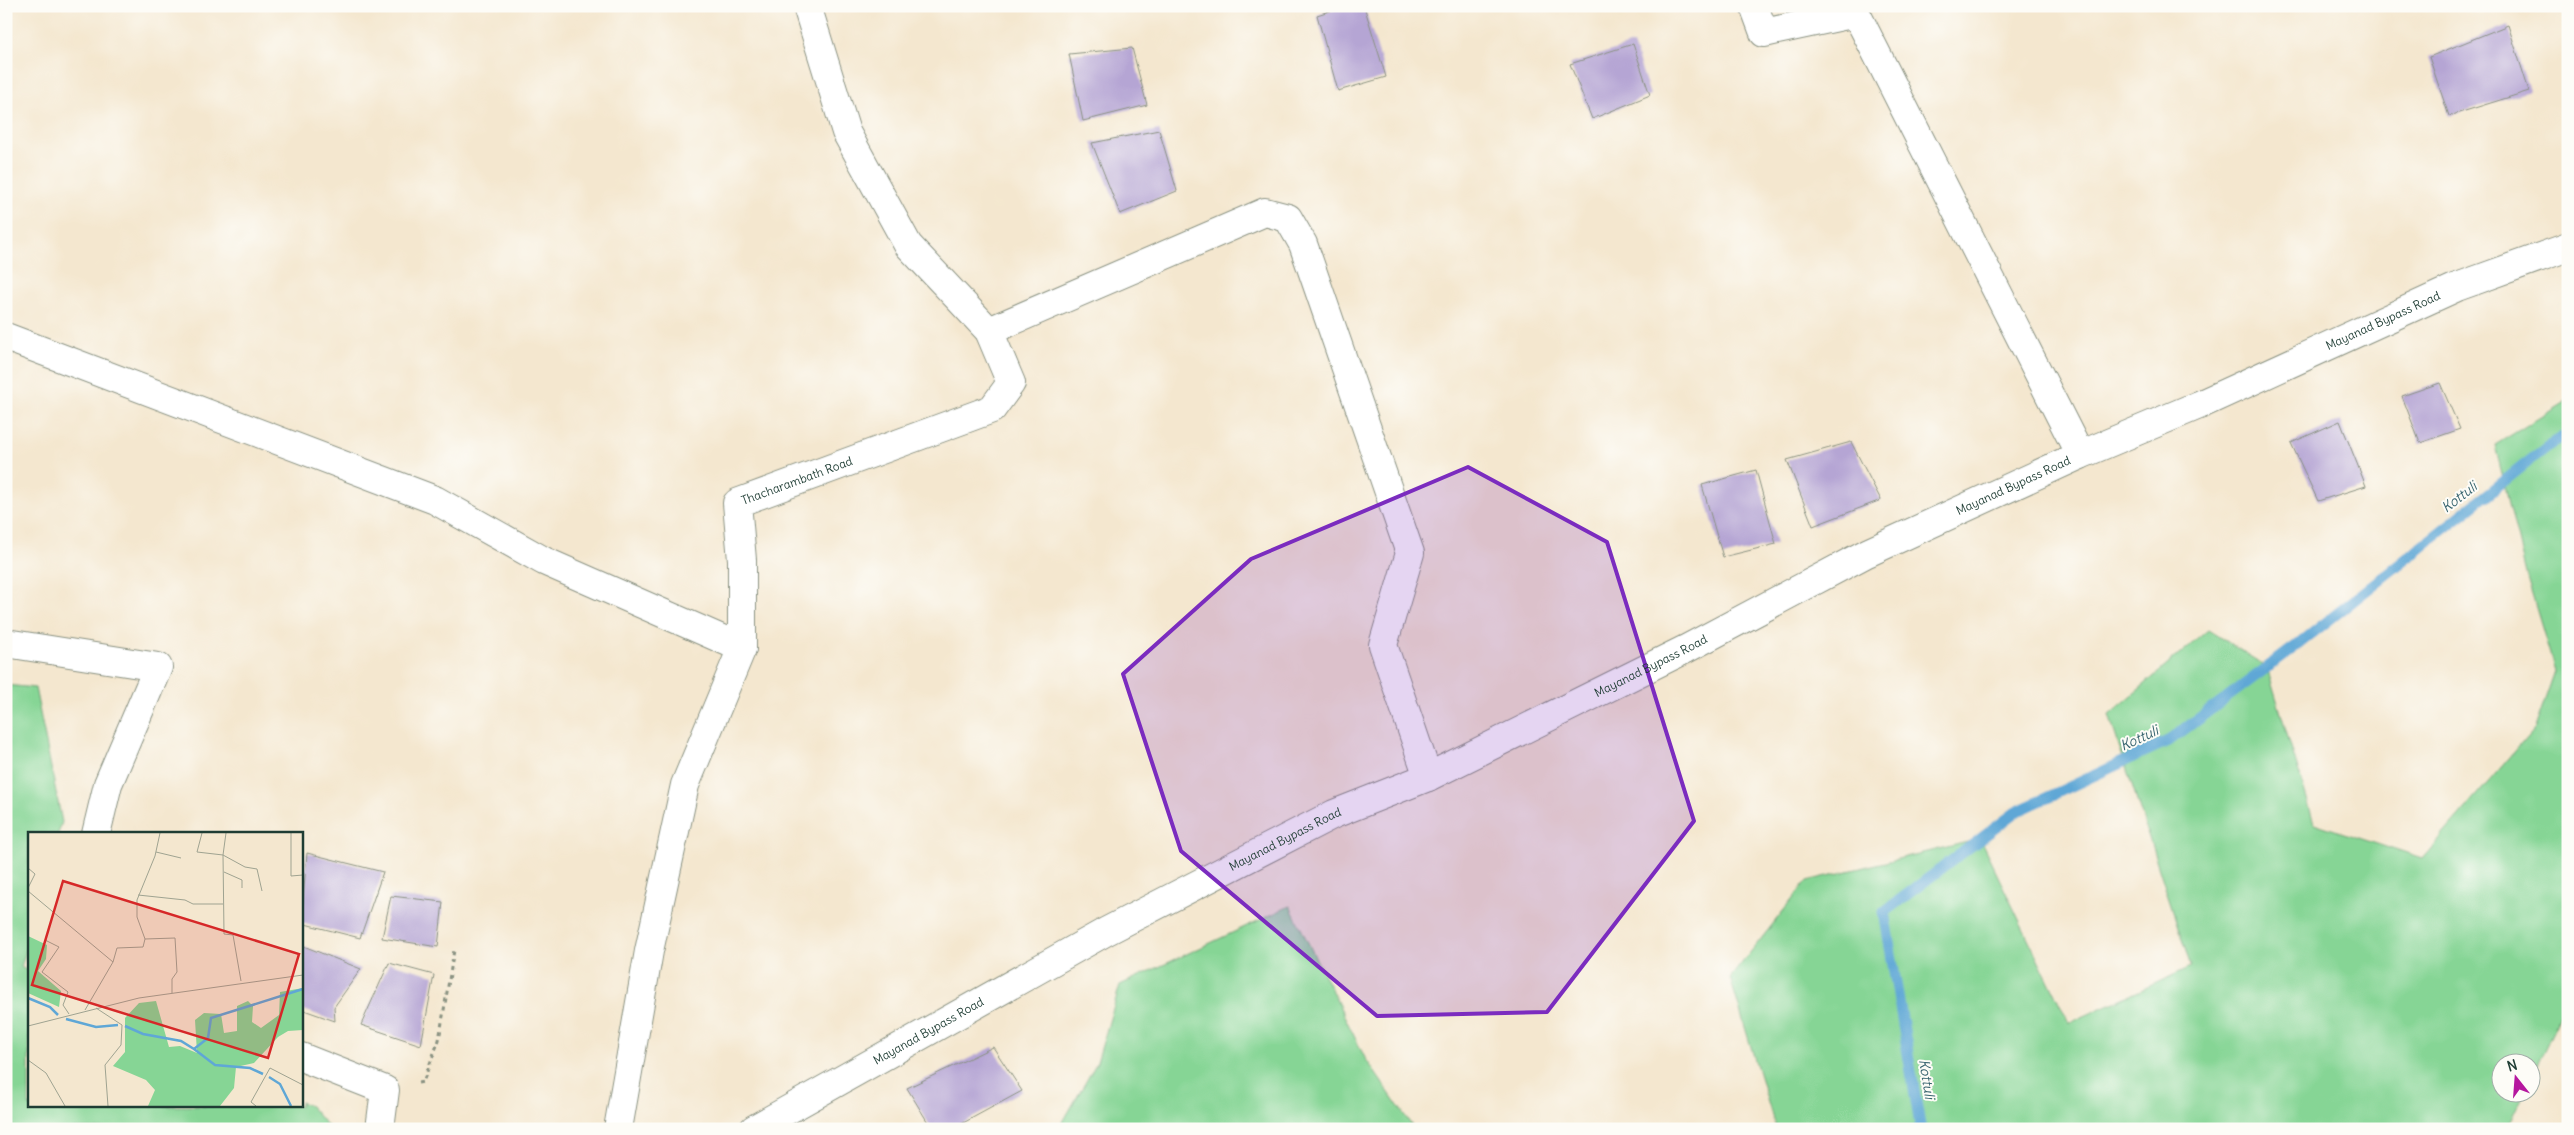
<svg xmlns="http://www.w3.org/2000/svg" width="2574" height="1135" font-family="Delius,sans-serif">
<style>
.green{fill:#86d595;stroke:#528964}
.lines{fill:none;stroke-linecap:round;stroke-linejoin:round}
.stream{stroke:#5fa7d6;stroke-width:11}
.building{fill:#b5a5d4}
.street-casing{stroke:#8a9282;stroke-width:30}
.primary-casing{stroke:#8a9282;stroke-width:30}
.path{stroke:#8a9282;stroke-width:3;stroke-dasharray:4 4;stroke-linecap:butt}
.street{stroke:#fff;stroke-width:28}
.primary{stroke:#fff;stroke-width:28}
.marked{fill:#7b2cbf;fill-opacity:0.2;stroke:#7b2cbf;stroke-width:4;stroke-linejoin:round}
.labels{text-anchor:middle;stroke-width:4;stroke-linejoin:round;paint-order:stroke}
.street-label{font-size:12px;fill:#1f3d34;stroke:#fdfcf7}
.water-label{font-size:14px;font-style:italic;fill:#35626d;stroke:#fdfcf7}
.inset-river{fill:none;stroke:#5fa7d6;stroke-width:2.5}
.inset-road{fill:none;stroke:#9fa391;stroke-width:1}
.view{fill:#d62828;fill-opacity:0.15;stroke:#d62828;stroke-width:2.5}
.inset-edge{fill:none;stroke:#1f3d34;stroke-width:2.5}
</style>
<rect width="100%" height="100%" fill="#fdfcf7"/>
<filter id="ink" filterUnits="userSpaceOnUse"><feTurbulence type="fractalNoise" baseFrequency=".02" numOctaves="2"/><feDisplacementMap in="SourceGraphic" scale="10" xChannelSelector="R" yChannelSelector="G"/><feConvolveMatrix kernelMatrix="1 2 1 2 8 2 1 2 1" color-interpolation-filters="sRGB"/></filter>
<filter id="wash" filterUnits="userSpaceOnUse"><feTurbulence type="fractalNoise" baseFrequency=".0096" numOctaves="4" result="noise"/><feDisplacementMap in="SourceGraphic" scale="20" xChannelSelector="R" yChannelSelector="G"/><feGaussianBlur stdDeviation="1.12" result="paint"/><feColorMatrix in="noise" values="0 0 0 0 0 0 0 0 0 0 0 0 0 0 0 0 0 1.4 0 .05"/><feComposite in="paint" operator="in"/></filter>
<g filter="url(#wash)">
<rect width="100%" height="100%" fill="#f4e7cf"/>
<g class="green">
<polygon points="2568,400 2568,999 2532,1076 2532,1062 2502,1062 2502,1092 2524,1093 2506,1129 1776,1129 1730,978 1807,881 1980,839 2069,1023 2191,967 2109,715 2208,630 2267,667 2314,823 2422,859 2535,728 2555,671 2527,578 2495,445"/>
<polygon points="6,685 35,688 62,822 58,834 29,834 29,941 21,967 29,972 29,1106 301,1106 301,1102 310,1106 330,1129 6,1129"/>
<polygon points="1290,906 1365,1058 1414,1129 1059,1129 1097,1062 1120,985"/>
</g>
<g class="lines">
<polyline class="stream" points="1917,1129 1920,1125 1884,912 2016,812 2170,740 2300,643 2547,447 2568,435"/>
</g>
<g id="blocks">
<g class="building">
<polygon points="1345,6 1364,6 1386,77 1338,91 1317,15"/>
<polygon points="2508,25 2529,91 2449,116 2429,57"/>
<polygon points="1633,44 1650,95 1592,119 1570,64"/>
<polygon points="1132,48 1147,105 1083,121 1069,54"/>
<polygon points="1159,130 1177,191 1120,214 1092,143"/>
<polygon points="2440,383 2460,429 2420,443 2402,396"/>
<polygon points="2340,421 2366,486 2318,501 2291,443"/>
<polygon points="1851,442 1881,500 1813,526 1787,460"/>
<polygon points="1756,470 1776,544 1723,557 1702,485"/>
<polygon points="307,853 383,872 360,938 301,923"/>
<polygon points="391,896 443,902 438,947 382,938"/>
<polygon points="301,945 361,969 334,1007 335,1021 301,1009"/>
<polygon points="389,963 434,975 421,1045 361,1025"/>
<polygon points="993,1047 1022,1091 952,1129 932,1129 907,1088"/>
</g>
</g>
</g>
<g filter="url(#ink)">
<use href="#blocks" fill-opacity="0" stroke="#8a9282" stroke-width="1"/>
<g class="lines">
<g class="street-casing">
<g id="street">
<polyline points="1754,6 1764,33 1856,13 2080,455"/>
<polyline points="989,331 1265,212 1288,218 1303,244 1410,553 1383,645 1428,777"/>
<polyline points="6,337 435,500 544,561 742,648"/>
<polyline points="6,643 158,667 108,784 96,834"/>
<polyline points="301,1057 385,1090 380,1129"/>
<path id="s1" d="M 618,1129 L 649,951 L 685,785 L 742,648 L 742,560 L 737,503 L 992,409 L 1011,383 L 989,331 L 908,245 L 846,132 L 807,6"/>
</g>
</g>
<g class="primary-casing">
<g id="primary">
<path id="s2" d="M 754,1129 L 1107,931 L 1334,814 L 1428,777 L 1686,649 L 1867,553 L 2080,455 L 2199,405 L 2457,287 L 2568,247"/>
</g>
</g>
<polyline class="path" points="418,1083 423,1082 439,1040 454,950"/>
<use href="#street" class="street"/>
<use href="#primary" class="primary"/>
</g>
</g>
<path class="marked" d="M 1468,467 L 1607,542 L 1694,821 L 1547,1012 L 1377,1016 L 1181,851 L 1123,674 L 1251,559 Z"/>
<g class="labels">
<g class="street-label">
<text dy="4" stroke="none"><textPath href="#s2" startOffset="1820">Mayanad Bypass Road</textPath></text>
<text dy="4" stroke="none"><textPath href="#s1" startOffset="708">Thacharambath Road</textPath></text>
<text dy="4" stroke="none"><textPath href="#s2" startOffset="1415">Mayanad Bypass Road</textPath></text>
<text dy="4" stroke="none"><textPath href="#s2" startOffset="1010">Mayanad Bypass Road</textPath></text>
<text dy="4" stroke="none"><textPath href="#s2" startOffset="605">Mayanad Bypass Road</textPath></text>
<text dy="4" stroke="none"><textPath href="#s2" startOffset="200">Mayanad Bypass Road</textPath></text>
</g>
<g class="water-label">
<text transform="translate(2459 497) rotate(-38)" y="5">Kottuli</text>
<text transform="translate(2139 738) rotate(-25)" y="5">Kottuli</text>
<text transform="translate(1927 1079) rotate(81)" y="5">Kottuli</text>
</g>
</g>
<g transform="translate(28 832)">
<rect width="275" height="275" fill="#f4e7cf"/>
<path d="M 0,104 L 19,113 L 18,127 L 10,139 L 33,159 L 31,175 L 0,161 ZM 275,156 L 275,198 L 260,199 L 250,205 L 226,231 L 208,235 L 206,256 L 192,274 L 120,274 L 127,258 L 118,248 L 85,234 L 97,220 L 97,186 L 111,171 L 128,169 L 141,215 L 152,214 L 169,221 L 167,188 L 176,181 L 193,182 L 196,201 L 209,199 L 209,174 L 220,169 L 225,174 L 224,190 L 233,196 L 251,183 L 252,160 Z" fill="#86d595"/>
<path class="inset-river" d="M 0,166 L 22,175 L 30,183M 38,187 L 68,195 L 90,193M 97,194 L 115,202 L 153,209 L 166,217 L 180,206 L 183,186 L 275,157M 166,217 L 187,233 L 222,236 L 235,242M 241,245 L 252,252 L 263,274"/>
<path class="inset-road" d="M 174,1 L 169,20 L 195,23 L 217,35 L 229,37 L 234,59M 198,1 L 195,23 L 196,102 L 205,103 L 213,149M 263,1 L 263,44 L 275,43M 128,20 L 153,26M 0,36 L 7,42 L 0,56M 196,40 L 214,48 L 214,56M 0,59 L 85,130M 110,63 L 157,68 L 165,72 L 195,72M 117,107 L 109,85 L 109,68 L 127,24 L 132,1M 117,107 L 147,106 L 149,140 L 144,147 L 144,161M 17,108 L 31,115 L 14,140 L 40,160 L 35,173 L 41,182M 68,176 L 94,193 L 93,213 L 77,233 L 80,274M 57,178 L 85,130 L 89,116 L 115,115 L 117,107M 0,194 L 111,166 L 275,143M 0,228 L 18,241 L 37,274M 228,274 L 223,270 L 242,236 L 275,253"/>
<path class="view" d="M 35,49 L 271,122 L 240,226 L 4,153 Z"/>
<rect width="275" height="275" class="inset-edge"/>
</g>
<rect width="2574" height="1135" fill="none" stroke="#fdfcf7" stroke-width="25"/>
<g transform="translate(2516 1078) rotate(343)"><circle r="24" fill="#fdfcf7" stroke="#a4b0a9"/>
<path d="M0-4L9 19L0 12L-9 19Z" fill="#b5179e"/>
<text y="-8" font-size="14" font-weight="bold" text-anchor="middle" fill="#1f3d34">N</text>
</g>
</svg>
